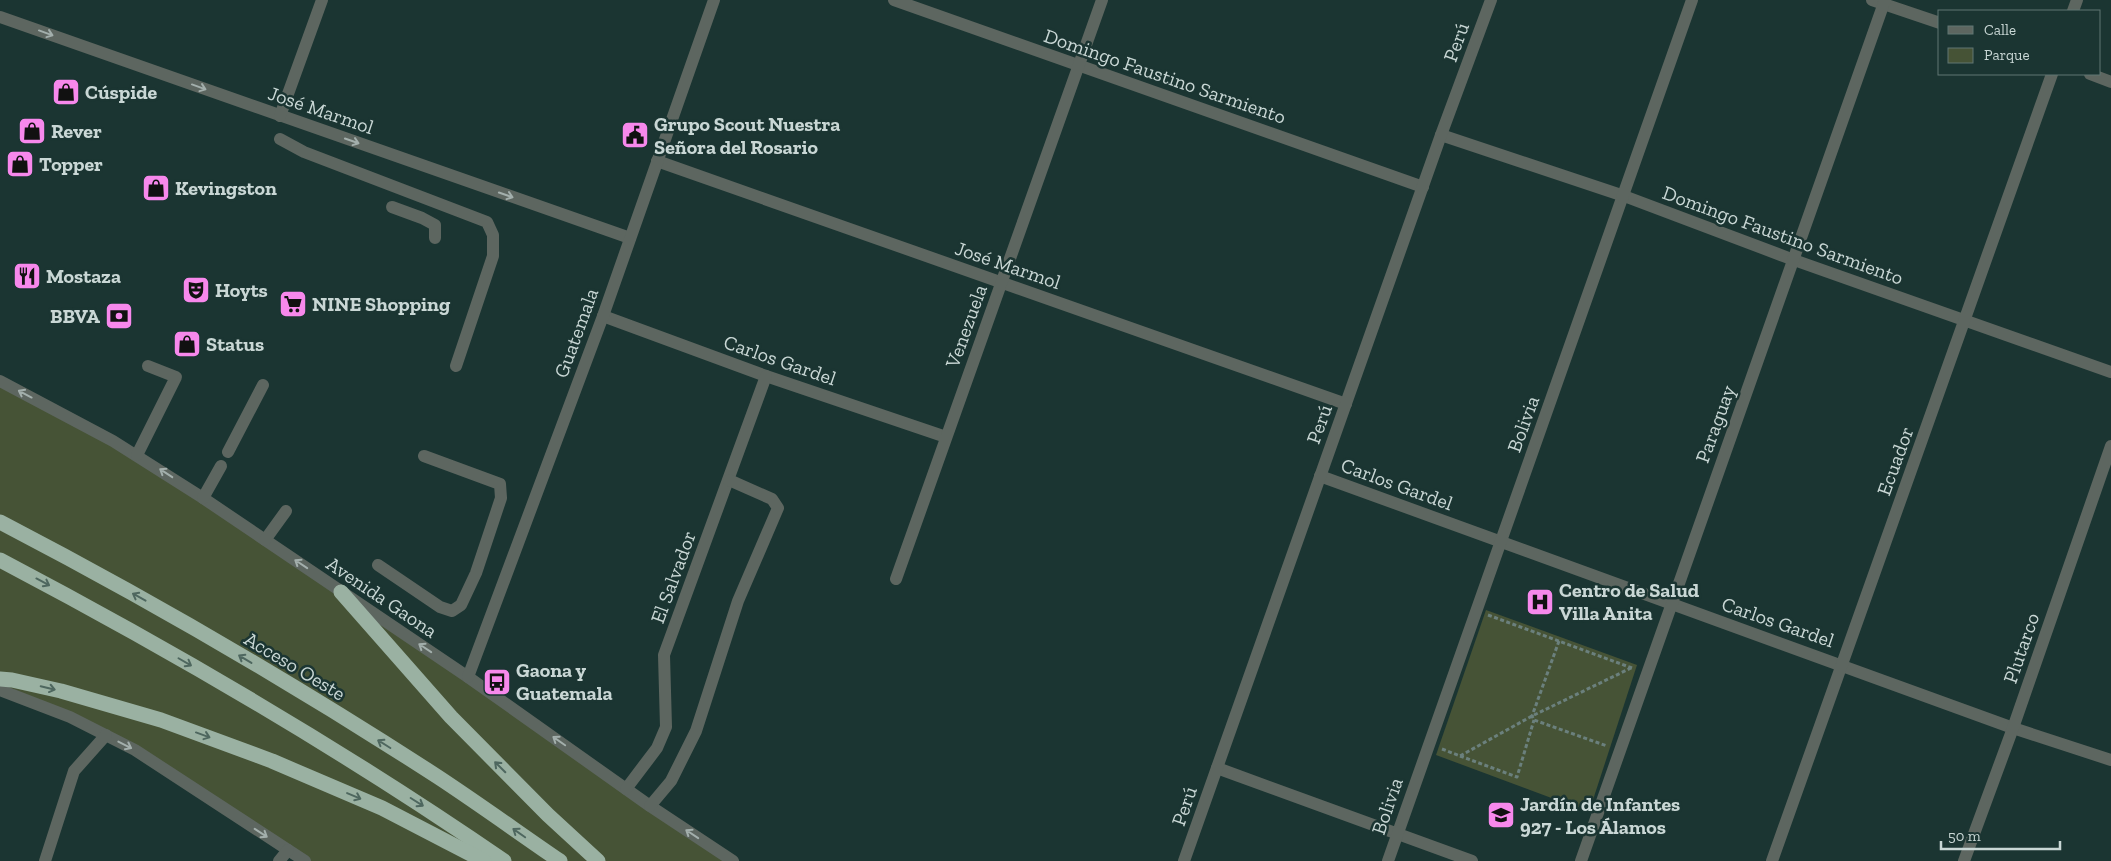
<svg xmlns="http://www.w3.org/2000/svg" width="2111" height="861" font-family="'Zilla Slab',serif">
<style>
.green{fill:#465336}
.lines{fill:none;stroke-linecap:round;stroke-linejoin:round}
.path{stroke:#6b807d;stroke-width:3;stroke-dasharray:4 2.5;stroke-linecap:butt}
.minor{stroke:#5d6660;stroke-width:12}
.highway{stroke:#9ab1a2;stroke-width:15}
.oneway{stroke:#a3afac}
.oneway2{stroke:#4e675f}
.labels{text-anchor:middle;stroke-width:5;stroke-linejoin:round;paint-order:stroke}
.street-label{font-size:20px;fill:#c9d7d5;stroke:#1b3532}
.poi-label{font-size:20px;font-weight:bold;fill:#c9d7d5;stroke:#1b3532;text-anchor:start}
</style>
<rect width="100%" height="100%" fill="#1b3532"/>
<g class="green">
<polygon points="0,381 113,441 733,861 305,861 135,750 0,690"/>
<polygon points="1486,610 1637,665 1589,812 1436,755"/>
</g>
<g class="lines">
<g class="path">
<polyline points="1488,615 1632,668"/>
<polyline points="1559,641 1532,716 1534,720 1607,746"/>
<polyline points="1442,749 1460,756 1532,716 1631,668"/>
<polyline points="1460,756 1517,777 1534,720"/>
</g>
<g class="minor">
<polyline points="894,0 1423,187"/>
<polyline points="1872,0 1940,23"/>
<polyline points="2073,11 2077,0"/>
<polyline points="0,17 630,238"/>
<polyline points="2090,74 2111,82"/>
<polyline points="280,116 322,0"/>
<polyline points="1441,135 1624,196 1794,260 2111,372"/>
<polyline points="280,139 304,152 487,222 493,235 493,256 456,366"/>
<polyline points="657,161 1346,404"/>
<polyline points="392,207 422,218 435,225 435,238"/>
<polyline points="603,316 766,376 946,437"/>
<polyline points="0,381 113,441 203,498 468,677 650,806 733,861"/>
<polyline points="228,452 263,385"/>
<polyline points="137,455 176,377 148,366"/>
<polyline points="1320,476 2013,728 2111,760"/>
<polyline points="203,498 221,466"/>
<polyline points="265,540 286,511"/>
<polyline points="378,565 440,607 452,611 461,605 476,573 501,498 500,484 424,456"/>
<polyline points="896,579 1102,0"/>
<polyline points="468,677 603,316 714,0"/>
<polyline points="0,690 70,717 135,750 305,861"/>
<polyline points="1217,768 1472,861"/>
<polyline points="626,789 657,748 666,727 664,655 766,376"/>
<polyline points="650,806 671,781 696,731 738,601 778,508 772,499 729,480"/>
<polyline points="45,861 74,771 106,735"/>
<polyline points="279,861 288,850"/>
<polyline points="1184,861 1441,135 1491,0"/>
<polyline points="1388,861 1692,0"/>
<polyline points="1581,861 1885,0"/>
<path d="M 1772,861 C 1864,598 1960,337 2052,74"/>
<polyline points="1964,861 2013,728 2111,446"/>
</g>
<g class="highway">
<path d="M 0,522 C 150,600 296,685 438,777 C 479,804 519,833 560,861"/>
<path d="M 0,560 C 173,651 343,750 504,861"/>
<polyline points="341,592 451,717 548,815 598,861"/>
<polyline points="0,679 12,680 61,691 161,720 272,761 382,808 484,861"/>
</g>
</g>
<defs><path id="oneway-shaft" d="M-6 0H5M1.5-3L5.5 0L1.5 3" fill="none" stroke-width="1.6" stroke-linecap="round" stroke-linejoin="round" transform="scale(1.25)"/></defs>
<g class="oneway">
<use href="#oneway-shaft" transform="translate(46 33) rotate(20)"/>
<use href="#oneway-shaft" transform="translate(199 87) rotate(20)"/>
<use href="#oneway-shaft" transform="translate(352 141) rotate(19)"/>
<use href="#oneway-shaft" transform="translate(506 195) rotate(19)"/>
<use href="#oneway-shaft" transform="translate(25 394) rotate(-152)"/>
<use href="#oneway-shaft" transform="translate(166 473) rotate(-147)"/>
<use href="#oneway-shaft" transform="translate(301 564) rotate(-146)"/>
<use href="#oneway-shaft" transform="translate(425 648) rotate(-146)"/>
<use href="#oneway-shaft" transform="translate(559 741) rotate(-145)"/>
<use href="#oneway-shaft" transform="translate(125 745) rotate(27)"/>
<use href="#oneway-shaft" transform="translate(261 833) rotate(33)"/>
<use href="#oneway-shaft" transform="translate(692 834) rotate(-146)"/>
</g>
<g class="oneway2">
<use href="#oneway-shaft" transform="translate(43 582) rotate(28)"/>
<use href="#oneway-shaft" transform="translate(139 597) rotate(-151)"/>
<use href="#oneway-shaft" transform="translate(245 659) rotate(-149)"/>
<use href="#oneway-shaft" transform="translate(185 662) rotate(30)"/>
<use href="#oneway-shaft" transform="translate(48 688) rotate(13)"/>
<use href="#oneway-shaft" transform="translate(203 735) rotate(20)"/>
<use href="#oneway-shaft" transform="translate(384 744) rotate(-148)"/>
<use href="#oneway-shaft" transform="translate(500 767) rotate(-135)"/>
<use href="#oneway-shaft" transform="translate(354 796) rotate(23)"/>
<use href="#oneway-shaft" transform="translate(417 802) rotate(32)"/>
<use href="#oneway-shaft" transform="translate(519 833) rotate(-145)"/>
</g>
<defs>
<g id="shop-square" transform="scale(1.4375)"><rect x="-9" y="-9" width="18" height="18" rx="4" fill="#f788ec" stroke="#1b3532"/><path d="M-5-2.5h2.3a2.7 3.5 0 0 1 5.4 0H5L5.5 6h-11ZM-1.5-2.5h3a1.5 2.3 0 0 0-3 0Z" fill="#111"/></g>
<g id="civic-square" transform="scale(1.4375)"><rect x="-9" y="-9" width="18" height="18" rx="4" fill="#f788ec" stroke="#1b3532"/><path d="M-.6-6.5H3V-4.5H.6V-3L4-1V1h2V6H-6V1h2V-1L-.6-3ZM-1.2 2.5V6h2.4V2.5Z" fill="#111"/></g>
<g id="restaurant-square" transform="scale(1.4375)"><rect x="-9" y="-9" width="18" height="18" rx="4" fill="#f788ec" stroke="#1b3532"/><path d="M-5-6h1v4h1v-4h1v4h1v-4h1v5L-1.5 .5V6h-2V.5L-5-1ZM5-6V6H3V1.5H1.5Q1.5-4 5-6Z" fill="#111"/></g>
<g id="theatre-square" transform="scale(1.4375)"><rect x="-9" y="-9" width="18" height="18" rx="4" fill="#f788ec" stroke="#1b3532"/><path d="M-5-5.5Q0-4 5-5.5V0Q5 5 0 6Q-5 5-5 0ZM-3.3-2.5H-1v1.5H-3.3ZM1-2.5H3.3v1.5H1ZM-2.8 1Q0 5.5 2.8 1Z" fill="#111"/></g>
<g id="supermarket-square" transform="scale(1.4375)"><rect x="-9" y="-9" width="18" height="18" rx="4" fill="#f788ec" stroke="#1b3532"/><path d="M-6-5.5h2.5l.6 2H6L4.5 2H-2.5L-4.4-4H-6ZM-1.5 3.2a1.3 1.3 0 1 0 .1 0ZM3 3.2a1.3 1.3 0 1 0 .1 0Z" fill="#111"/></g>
<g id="bank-square" transform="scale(1.4375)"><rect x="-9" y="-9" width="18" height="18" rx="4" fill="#f788ec" stroke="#1b3532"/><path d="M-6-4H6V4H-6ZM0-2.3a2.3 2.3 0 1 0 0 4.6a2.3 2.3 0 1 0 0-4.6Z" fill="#111"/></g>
<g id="hospital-square" transform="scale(1.4375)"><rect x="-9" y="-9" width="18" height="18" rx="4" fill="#f788ec" stroke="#1b3532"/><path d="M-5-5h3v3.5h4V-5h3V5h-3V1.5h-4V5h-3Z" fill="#111"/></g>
<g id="bus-square" transform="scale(1.4375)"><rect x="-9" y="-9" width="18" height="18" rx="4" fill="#f788ec" stroke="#1b3532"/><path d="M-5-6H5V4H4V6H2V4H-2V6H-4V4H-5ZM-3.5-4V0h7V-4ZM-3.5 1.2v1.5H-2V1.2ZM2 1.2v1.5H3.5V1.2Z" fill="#111"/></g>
<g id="school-square" transform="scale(1.4375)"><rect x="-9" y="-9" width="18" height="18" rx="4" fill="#f788ec" stroke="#1b3532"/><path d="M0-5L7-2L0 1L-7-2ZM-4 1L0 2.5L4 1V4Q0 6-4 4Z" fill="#111"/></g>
</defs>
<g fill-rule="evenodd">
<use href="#shop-square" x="66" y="92"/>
<use href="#shop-square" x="32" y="131"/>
<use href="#civic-square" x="635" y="135"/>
<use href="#shop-square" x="20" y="164"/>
<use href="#shop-square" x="156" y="188"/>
<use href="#restaurant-square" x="27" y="276"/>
<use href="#theatre-square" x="196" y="290"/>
<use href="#supermarket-square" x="293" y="304"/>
<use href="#bank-square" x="119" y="316"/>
<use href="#shop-square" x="187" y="344"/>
<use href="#hospital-square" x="1540" y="602"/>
<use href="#bus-square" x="497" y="682"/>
<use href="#school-square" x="1501" y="815"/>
</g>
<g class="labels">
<g class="street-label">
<text transform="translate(1456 42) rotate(-70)" y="7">Perú</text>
<text transform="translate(1165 76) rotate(19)" y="7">Domingo Faustino Sarmiento</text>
<text transform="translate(321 110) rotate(19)" y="7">José Marmol</text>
<text transform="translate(1783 235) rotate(20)" y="7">Domingo Faustino Sarmiento</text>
<text transform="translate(1008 265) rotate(19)" y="7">José Marmol</text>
<text transform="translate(966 326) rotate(-70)" y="7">Venezuela</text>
<text transform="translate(576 333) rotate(-70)" y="7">Guatemala</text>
<text transform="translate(780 360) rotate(19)" y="7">Carlos Gardel</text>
<text transform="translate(1319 424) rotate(-70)" y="7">Perú</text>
<text transform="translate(1523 424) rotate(-70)" y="7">Bolivia</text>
<text transform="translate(1715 424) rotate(-70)" y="7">Paraguay</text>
<text transform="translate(1895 461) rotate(-70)" y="7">Ecuador</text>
<text transform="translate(1397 484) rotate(20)" y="7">Carlos Gardel</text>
<text transform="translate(673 577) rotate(-70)" y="7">El Salvador</text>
<text transform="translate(382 597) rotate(34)" y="7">Avenida Gaona</text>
<text transform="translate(1778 622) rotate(19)" y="7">Carlos Gardel</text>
<text transform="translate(2021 648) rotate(-71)" y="7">Plutarco</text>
<text transform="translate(295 666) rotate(31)" y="7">Acceso Oeste</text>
<text transform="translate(1184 806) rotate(-71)" y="7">Perú</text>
<text transform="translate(1387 806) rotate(-71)" y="7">Bolivia</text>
</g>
<g class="poi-label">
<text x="85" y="99">Cúspide</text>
<text x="654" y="131">Grupo Scout Nuestra<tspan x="654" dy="23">Señora del Rosario</tspan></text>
<text x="51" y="138">Rever</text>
<text x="39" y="171">Topper</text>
<text x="175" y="195">Kevingston</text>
<text x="46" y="283">Mostaza</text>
<text x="215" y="297">Hoyts</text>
<text x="312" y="311">NINE Shopping</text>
<text x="100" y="323" text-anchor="end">BBVA</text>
<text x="206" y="351">Status</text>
<text x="1559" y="597">Centro de Salud<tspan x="1559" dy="23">Villa Anita</tspan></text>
<text x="516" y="677">Gaona y<tspan x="516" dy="23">Guatemala</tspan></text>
<text x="1520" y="811">Jardín de Infantes<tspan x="1520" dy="23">927 - Los Álamos</tspan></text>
</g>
</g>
<rect x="1938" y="10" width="162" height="65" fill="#1b3532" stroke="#617673"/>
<rect x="1948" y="26" width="25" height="8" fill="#5d6660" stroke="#617673"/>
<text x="1984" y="35" font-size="15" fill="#c9d7d5">Calle</text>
<rect x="1948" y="48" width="25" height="15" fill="#465336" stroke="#617673"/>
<text x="1984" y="60" font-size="15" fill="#c9d7d5">Parque</text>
<path d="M1941 841v8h119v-8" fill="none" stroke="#c9d7d5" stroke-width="2.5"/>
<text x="1948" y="841" font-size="15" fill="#c9d7d5" stroke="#1b3532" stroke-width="4" paint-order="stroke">50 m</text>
</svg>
